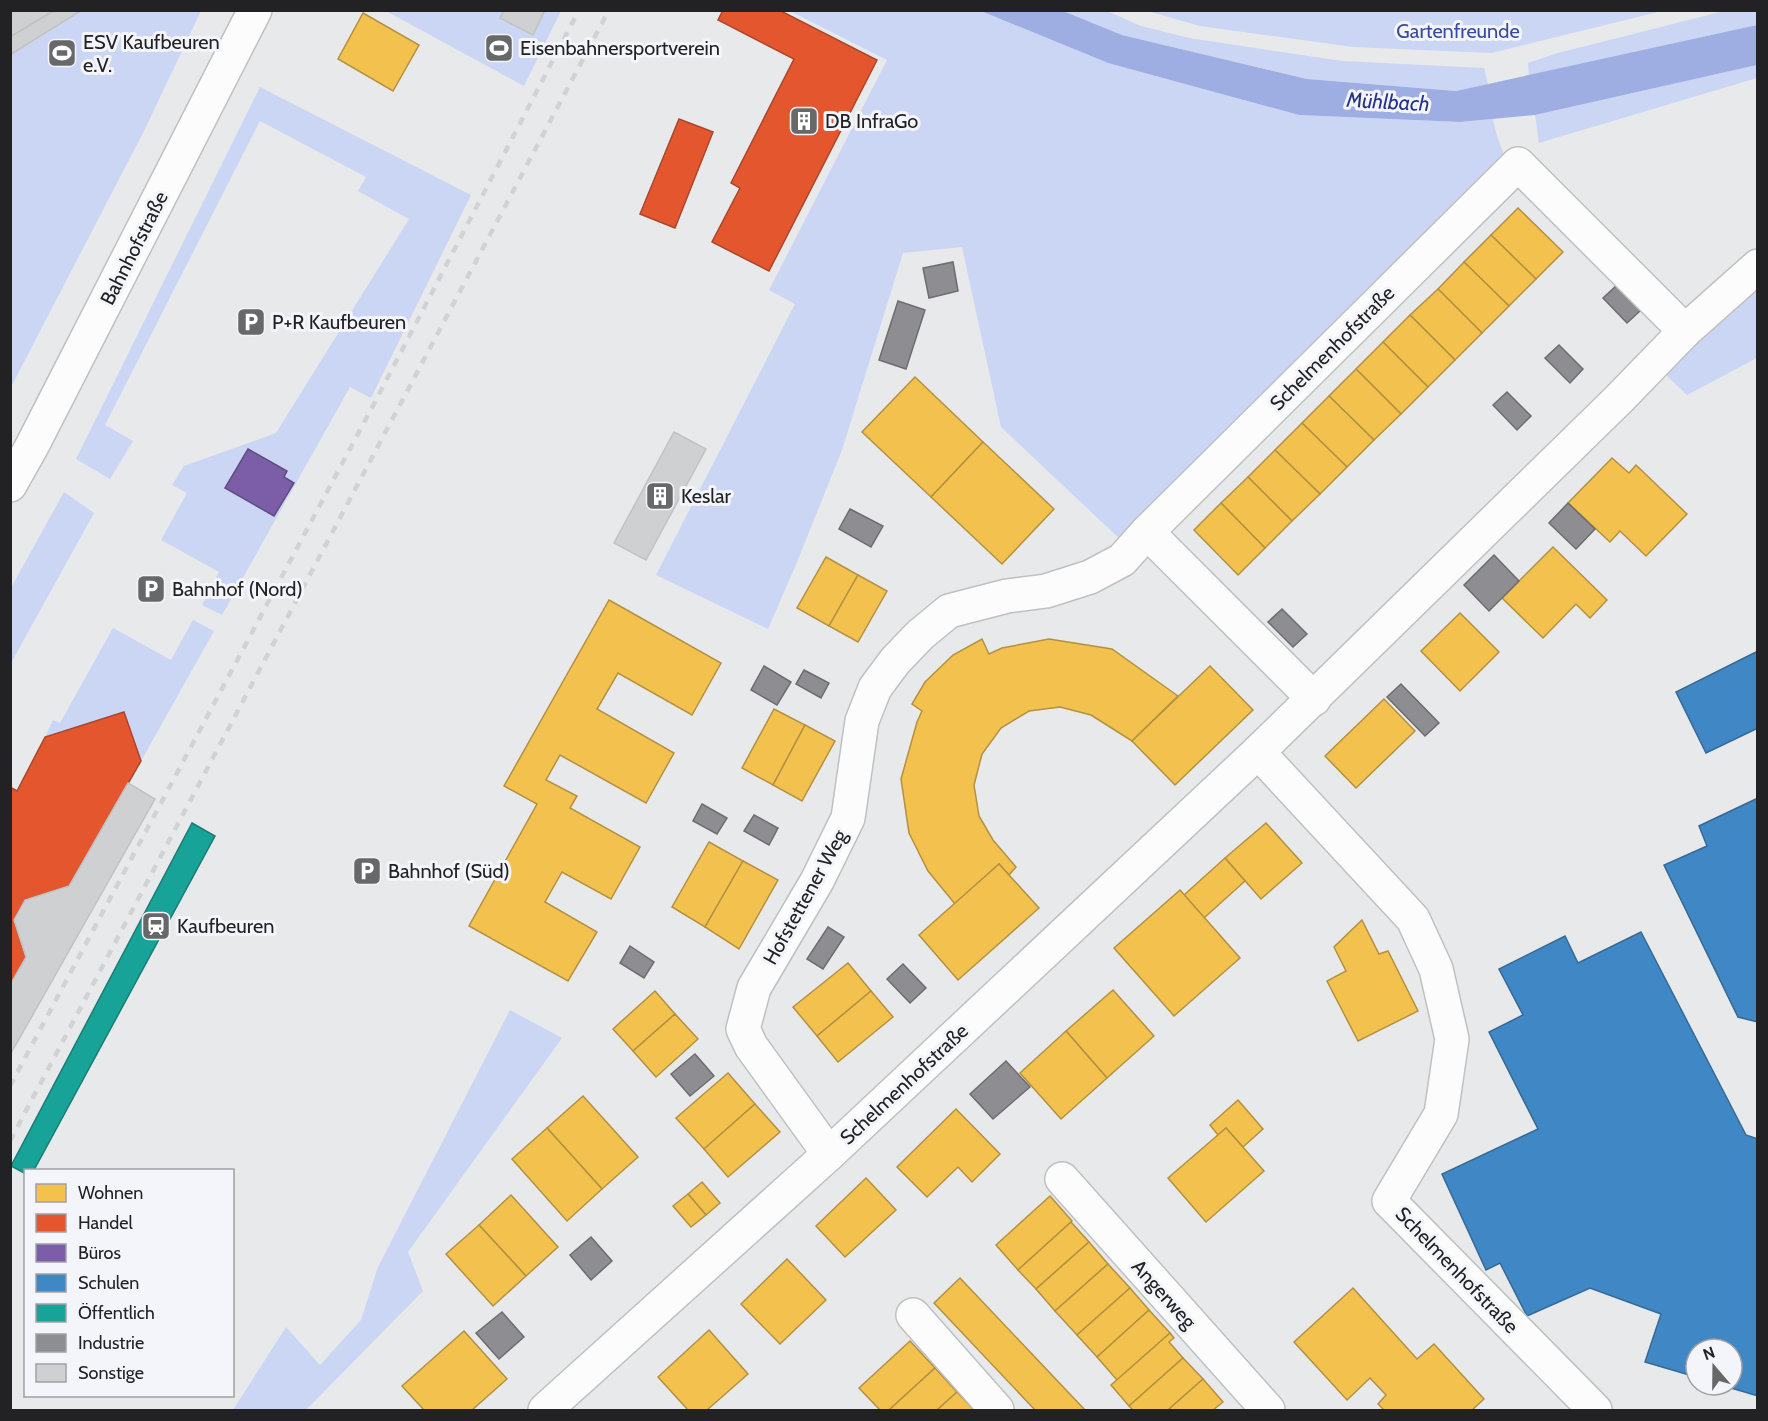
<svg xmlns="http://www.w3.org/2000/svg" width="1768" height="1421" font-family="Cabin,sans-serif">
<style>
.green{fill:#cbd6f5}
.water{fill:#9eaee2}
.homes{fill:#f2c14e;stroke:#b49141;stroke-width:1.5}
.shops{fill:#e4572e;stroke:#aa472b;stroke-width:1.5}
.offices{fill:#7b5ea7;stroke:#604c80;stroke-width:1.5}
.schools{fill:#3f88c5;stroke:#366995;stroke-width:1.5}
.public{fill:#17a398;stroke:#1a7c75;stroke-width:1.5}
.industry{fill:#8d8d92;stroke:#6d6d71;stroke-width:1.5}
.building{fill:#cfd0d1;stroke:#c2c2c3;stroke-width:1.5}
.lines{fill:none;stroke-linecap:round;stroke-linejoin:round}
.minor-casing{stroke:#bfc0c1;stroke-width:36}
.minor{stroke:#fcfcfc;stroke-width:33}
.rail{stroke:#d2d2d2;stroke-width:4.5;stroke-dasharray:8 8;stroke-linecap:butt}
.labels{text-anchor:middle;stroke-width:6;stroke-linejoin:round;paint-order:stroke}
.park-label{font-size:20px;fill:#384ba2;stroke:#f4f5fa}
.poi-label{font-size:20px;fill:#222224;stroke:#f4f5fa;text-anchor:start}
.street-label{font-size:20px;fill:#222224;stroke:#f4f5fa}
.water-label{font-size:21px;font-style:italic;fill:#233286;stroke:#f4f5fa}
</style>
<rect width="100%" height="100%" fill="#e8e9eb"/>
<g class="green">
<polygon points="10,11 201,11 144,131 11,387"/>
<polygon points="386,11 561,11 524,86"/>
<polygon points="790,11 981,11 1108,63 1299,115 1460,122 1493,119 1497,136 1506,160 1122,541 1001,427 962,247 903,253 842,450 795,567 768,629 656,575 795,304 769,290 887,60"/>
<polygon points="1063,11 1107,11 1141,26 1189,38 1342,61 1484,68 1488,84 1456,91 1307,79 1122,35"/>
<polygon points="1147,11 1662,11 1492,53 1353,47 1200,26"/>
<polygon points="1724,11 1757,11 1757,25 1529,76 1528,63 1558,53"/>
<polygon points="1757,65 1757,78 1539,143 1535,115"/>
<polygon points="260,87 471,195 371,398 350,387 222,615 202,605 219,572 161,540 187,493 172,485 184,466 276,433 409,219 358,191 366,177 260,121 105,425 133,441 110,479 76,459"/>
<polygon points="1757,280 1757,358 1687,395 1660,369"/>
<polygon points="64,492 94,513 11,663 11,588"/>
<polygon points="193,620 214,631 141,761 45,737 53,720 60,723 113,628 171,660"/>
<polygon points="510,1010 562,1038 408,1252 423,1291 306,1410 233,1410 286,1327 320,1365 361,1320 378,1267"/>
</g>
<polygon class="water" points="981,11 1063,11 1122,35 1307,79 1456,91 1757,25 1757,65 1535,115 1460,122 1299,115 1108,63"/>
<g class="homes">
<polygon points="363,13 419,45 393,91 338,59"/>
<polygon points="1518,208 1563,252 1536,279 1491,235"/>
<polygon points="1491,235 1536,279 1509,306 1464,262"/>
<polygon points="1464,262 1509,306 1482,333 1438,289"/>
<polygon points="1438,289 1482,333 1455,360 1410,315"/>
<polygon points="1410,315 1455,360 1428,387 1383,342"/>
<polygon points="1383,342 1428,387 1401,414 1356,369"/>
<polygon points="1356,369 1401,414 1374,440 1329,396"/>
<polygon points="915,377 983,442 931,497 862,432"/>
<polygon points="1329,396 1374,440 1347,467 1302,423"/>
<polygon points="1302,423 1347,467 1320,494 1275,450"/>
<polygon points="983,442 1054,509 1002,564 931,497"/>
<polygon points="1275,450 1320,494 1292,521 1248,477"/>
<polygon points="1612,458 1629,473 1636,465 1687,514 1646,556 1620,531 1610,542 1568,503"/>
<polygon points="1248,477 1292,521 1265,548 1221,503"/>
<polygon points="1221,503 1265,548 1238,575 1194,530"/>
<polygon points="1553,547 1607,600 1590,618 1576,604 1543,638 1502,598"/>
<polygon points="826,557 858,575 829,626 797,608"/>
<polygon points="858,575 887,591 858,642 829,626"/>
<polygon points="609,600 721,663 692,715 618,673 597,709 674,753 646,803 560,755 546,780 577,796 570,808 640,847 611,899 562,872 545,902 597,932 568,981 469,926 537,804 504,786"/>
<polygon points="1460,613 1499,652 1460,691 1421,651"/>
<polygon points="982,639 989,654 1002,648 1049,639 1112,649 1178,696 1132,741 1091,715 1060,707 1029,711 1001,728 982,754 974,785 979,816 993,840 1016,867 1009,875 999,864 955,904 928,871 909,833 901,779 917,722 922,711 912,704 925,682 953,655"/>
<polygon points="1210,666 1253,710 1175,785 1132,741"/>
<polygon points="1384,699 1415,731 1356,788 1325,756"/>
<polygon points="774,709 805,725 773,785 742,768"/>
<polygon points="805,725 835,741 802,801 773,785"/>
<polygon points="1266,823 1302,863 1261,899 1225,858"/>
<polygon points="709,842 743,861 705,927 672,907"/>
<polygon points="1225,858 1245,881 1204,918 1184,895"/>
<polygon points="743,861 778,880 739,949 705,927"/>
<polygon points="999,864 1039,908 958,980 919,935"/>
<polygon points="1180,890 1240,958 1174,1016 1114,948"/>
<polygon points="1362,920 1379,954 1388,951 1418,1011 1358,1041 1327,981 1346,971 1334,947"/>
<polygon points="848,963 871,991 817,1036 793,1007"/>
<polygon points="1113,990 1154,1036 1107,1078 1066,1031"/>
<polygon points="655,991 675,1014 633,1051 613,1029"/>
<polygon points="871,991 893,1017 838,1062 817,1036"/>
<polygon points="675,1014 698,1039 656,1077 633,1051"/>
<polygon points="1066,1031 1107,1078 1061,1119 1020,1073"/>
<polygon points="728,1073 755,1104 704,1149 676,1118"/>
<polygon points="583,1096 638,1157 602,1189 547,1128"/>
<polygon points="1238,1100 1263,1129 1243,1147 1226,1128 1218,1135 1210,1125"/>
<polygon points="755,1104 780,1132 728,1177 704,1149"/>
<polygon points="956,1109 1000,1154 972,1182 958,1167 927,1197 897,1167"/>
<polygon points="547,1128 602,1189 567,1221 512,1159"/>
<polygon points="1226,1128 1264,1171 1206,1222 1168,1178"/>
<polygon points="866,1178 896,1210 845,1257 816,1226"/>
<polygon points="702,1182 720,1203 706,1215 688,1194"/>
<polygon points="688,1194 706,1215 691,1227 673,1206"/>
<polygon points="511,1195 558,1247 526,1276 479,1225"/>
<polygon points="1050,1196 1072,1221 1018,1270 996,1245"/>
<polygon points="1071,1222 1089,1242 1036,1289 1018,1270"/>
<polygon points="479,1225 526,1276 493,1306 446,1254"/>
<polygon points="1089,1242 1108,1264 1055,1311 1036,1289"/>
<polygon points="787,1259 826,1300 780,1344 741,1304"/>
<polygon points="1108,1264 1130,1288 1077,1335 1055,1311"/>
<polygon points="960,1278 1085,1410 1035,1410 934,1303"/>
<polygon points="1130,1288 1149,1310 1097,1357 1077,1335"/>
<polygon points="1353,1288 1417,1359 1434,1344 1484,1399 1472,1410 1384,1410 1378,1404 1386,1395 1370,1378 1347,1400 1294,1342"/>
<polygon points="1149,1310 1170,1333 1117,1380 1097,1357"/>
<polygon points="709,1330 748,1374 707,1410 688,1410 658,1377"/>
<polygon points="464,1331 507,1379 472,1410 424,1410 402,1386"/>
<polygon points="1170,1333 1174,1338 1169,1342 1183,1358 1129,1406 1111,1385"/>
<polygon points="910,1341 935,1368 889,1410 880,1410 859,1388"/>
<polygon points="1183,1358 1203,1379 1168,1410 1133,1410 1129,1406"/>
<polygon points="935,1368 957,1392 937,1410 889,1410"/>
<polygon points="1203,1379 1223,1402 1213,1410 1168,1410"/>
<polygon points="957,1392 974,1410 937,1410"/>
</g>
<g class="shops">
<polygon points="723,10 779,10 877,60 769,271 712,242 740,188 731,183 794,59 718,20"/>
<polygon points="679,119 713,132 675,228 640,214"/>
<polygon points="124,712 141,761 69,886 25,900 14,920 26,957 10,985 10,787 17,791 45,737"/>
</g>
<polygon class="offices" points="248,449 287,471 284,477 294,483 274,516 225,488"/>
<g class="schools">
<polygon points="1758,651 1758,728 1706,753 1676,692"/>
<polygon points="1758,798 1758,1022 1738,1017 1664,865 1707,846 1699,826"/>
<polygon points="1641,932 1746,1135 1758,1139 1758,1396 1721,1385 1732,1385 1732,1349 1696,1349 1696,1377 1645,1362 1661,1314 1590,1288 1527,1316 1500,1263 1486,1270 1442,1174 1538,1129 1489,1032 1523,1015 1499,969 1565,936 1578,963"/>
</g>
<polygon class="public" points="192,823 215,836 34,1170 26,1170 26,1174 11,1166"/>
<g class="industry">
<polygon points="953,262 958,291 929,298 923,268"/>
<polygon points="1617,285 1641,310 1627,323 1603,298"/>
<polygon points="898,301 925,310 906,369 879,360"/>
<polygon points="1559,345 1583,369 1570,383 1545,358"/>
<polygon points="1507,392 1531,416 1517,430 1493,405"/>
<polygon points="1568,503 1595,529 1576,549 1549,523"/>
<polygon points="850,509 883,526 871,547 839,529"/>
<polygon points="1494,555 1519,581 1489,611 1464,585"/>
<polygon points="1282,609 1307,634 1293,647 1268,622"/>
<polygon points="764,666 791,682 777,705 751,690"/>
<polygon points="804,670 829,683 821,698 796,684"/>
<polygon points="1401,684 1439,723 1425,736 1387,697"/>
<polygon points="702,804 727,818 717,834 693,821"/>
<polygon points="754,815 778,828 769,845 744,831"/>
<polygon points="828,927 844,937 823,969 807,959"/>
<polygon points="630,946 654,962 644,978 620,963"/>
<polygon points="903,964 926,988 910,1003 887,979"/>
<polygon points="695,1054 714,1076 690,1096 671,1074"/>
<polygon points="1006,1061 1030,1087 993,1119 970,1094"/>
<polygon points="591,1237 612,1261 591,1280 570,1255"/>
<polygon points="502,1312 524,1337 499,1359 476,1333"/>
</g>
<g class="building">
<polygon points="10,10 55,10 10,37"/>
<polygon points="55,10 82,10 10,55 10,37"/>
<polygon points="504,10 545,10 533,35 500,18"/>
<polygon points="674,432 706,449 646,560 614,543"/>
<polygon points="128,783 155,799 10,1055 10,985 26,957 14,920 25,900 69,886"/>
</g>
<g class="lines">
<g class="minor-casing">
<g id="minor">
<polyline points="10,485 32,446 255,10"/>
<polyline points="1314,699 1147,532 1518,164 1685,331"/>
<polyline points="1258,752 1413,919 1436,969 1452,1039 1441,1114 1389,1201 1595,1410"/>
<polyline points="829,1154 751,1046 743,1029 754,988 817,881 848,818 862,721 875,688 895,661 920,635 949,611 1007,596 1046,591 1090,577 1122,560 1147,532"/>
<polyline points="1062,1179 1268,1410"/>
<polyline points="913,1315 997,1410"/>
<polyline points="545,1410 829,1154 1258,752 1619,399 1685,331 1758,266"/>
</g>
</g>
<use href="#minor" class="minor"/>
<g class="rail">
<polyline points="10,1086 376,400 579,10"/>
<polyline points="10,1141 609,10"/>
</g>
</g>
<defs>
<g id="stadium-square" transform="scale(1.5)"><rect x="-9" y="-9" width="18" height="18" rx="4" fill="#67686a" stroke="#f4f5fa"/><path d="M0-5a6.5 5 0 1 0 0 10a6.5 5 0 1 0 0-10ZM-3.5-1.8h7v3.6h-7Z" fill="#fff"/></g>
<g id="building-square" transform="scale(1.5)"><rect x="-9" y="-9" width="18" height="18" rx="4" fill="#67686a" stroke="#f4f5fa"/><path d="M-4-6H4V6H1V3H-1V6H-4ZM-2.5-4.3h1.7v1.8h-1.7ZM.8-4.3h1.7v1.8H.8ZM-2.5-1h1.7V.8h-1.7ZM.8-1h1.7V.8H.8Z" fill="#fff"/></g>
<g id="parking-square" transform="scale(1.5)"><rect x="-9" y="-9" width="18" height="18" rx="4" fill="#67686a" stroke="#f4f5fa"/><path d="M-3.5-5.5H1a3.5 3.5 0 0 1 0 7H-1V5.5H-3.5ZM-1-3.4V-.6H.8a1.4 1.4 0 0 0 0-2.8Z" fill="#fff"/></g>
<g id="station-square" transform="scale(1.5)"><rect x="-9" y="-9" width="18" height="18" rx="4" fill="#67686a" stroke="#f4f5fa"/><path d="M-3-6H3Q5-6 5-4V2Q5 4 3 4L4.5 6H3L1.5 4h-3L-3 6H-4.5L-3 4Q-5 4-5 2V-4Q-5-6-3-6ZM-3.5-4v3h7v-3ZM-3.5 1v1.5H-2V1ZM2 1v1.5H3.5V1Z" fill="#fff"/></g>
</defs>
<g fill-rule="evenodd">
<use href="#stadium-square" x="499" y="48"/>
<use href="#stadium-square" x="62" y="53"/>
<use href="#building-square" x="804" y="121"/>
<use href="#parking-square" x="251" y="322"/>
<use href="#building-square" x="660" y="496"/>
<use href="#parking-square" x="151" y="589"/>
<use href="#parking-square" x="367" y="871"/>
<use href="#station-square" x="156" y="926"/>
</g>
<g class="labels">
<g class="park-label">
<text x="1458" y="38">Gartenfreunde</text>
</g>
<g class="poi-label">
<text x="83" y="49">ESV Kaufbeuren<tspan x="83" dy="23">e.V.</tspan></text>
<text x="520" y="55">Eisenbahnersportverein</text>
<text x="825" y="128">DB InfraGo</text>
<text x="272" y="329">P+R Kaufbeuren</text>
<text x="681" y="503">Keslar</text>
<text x="172" y="596">Bahnhof (Nord)</text>
<text x="388" y="878">Bahnhof (Süd)</text>
<text x="177" y="933">Kaufbeuren</text>
</g>
<g class="street-label">
<text transform="translate(134 248) rotate(-63)" y="7">Bahnhofstraße</text>
<text transform="translate(1332 348) rotate(-45)" y="7">Schelmenhofstraße</text>
<text transform="translate(805 897) rotate(-61)" y="7">Hofstettener Weg</text>
<text transform="translate(904 1084) rotate(-43)" y="7">Schelmenhofstraße</text>
<text transform="translate(1457 1270) rotate(46)" y="7">Schelmenhofstraße</text>
<text transform="translate(1164 1294) rotate(48)" y="7">Angerweg</text>
</g>
<g class="water-label">
<text transform="translate(1388 102) rotate(3)" y="7">Mühlbach</text>
</g>
</g>
<rect width="1768" height="1421" fill="none" stroke="#222224" stroke-width="24"/>
<rect x="24" y="1169" width="210" height="228" fill="#f4f5fa" stroke="#a0a1a4" stroke-width="1.5"/>
<rect x="36" y="1184" width="30" height="18" fill="#f2c14e" stroke="#a0a1a4" stroke-width="1.5"/>
<text x="78" y="1199" font-size="18" fill="#222224">Wohnen</text>
<rect x="36" y="1214" width="30" height="18" fill="#e4572e" stroke="#a0a1a4" stroke-width="1.5"/>
<text x="78" y="1229" font-size="18" fill="#222224">Handel</text>
<rect x="36" y="1244" width="30" height="18" fill="#7b5ea7" stroke="#a0a1a4" stroke-width="1.5"/>
<text x="78" y="1259" font-size="18" fill="#222224">Büros</text>
<rect x="36" y="1274" width="30" height="18" fill="#3f88c5" stroke="#a0a1a4" stroke-width="1.5"/>
<text x="78" y="1289" font-size="18" fill="#222224">Schulen</text>
<rect x="36" y="1304" width="30" height="18" fill="#17a398" stroke="#a0a1a4" stroke-width="1.5"/>
<text x="78" y="1319" font-size="18" fill="#222224">Öffentlich</text>
<rect x="36" y="1334" width="30" height="18" fill="#8d8d92" stroke="#a0a1a4" stroke-width="1.5"/>
<text x="78" y="1349" font-size="18" fill="#222224">Industrie</text>
<rect x="36" y="1364" width="30" height="18" fill="#cfd0d1" stroke="#a0a1a4" stroke-width="1.5"/>
<text x="78" y="1379" font-size="18" fill="#222224">Sonstige</text>
<g transform="translate(1714 1367) rotate(340)"><circle r="28" fill="#f4f5fa" stroke="#a0a1a4" stroke-width="1.5"/>
<path d="M0-4.5L10 22L0 15L-10 22Z" fill="#67686a"/>
<text y="-9" font-size="16" font-weight="bold" text-anchor="middle" fill="#222224">N</text>
</g>
</svg>
